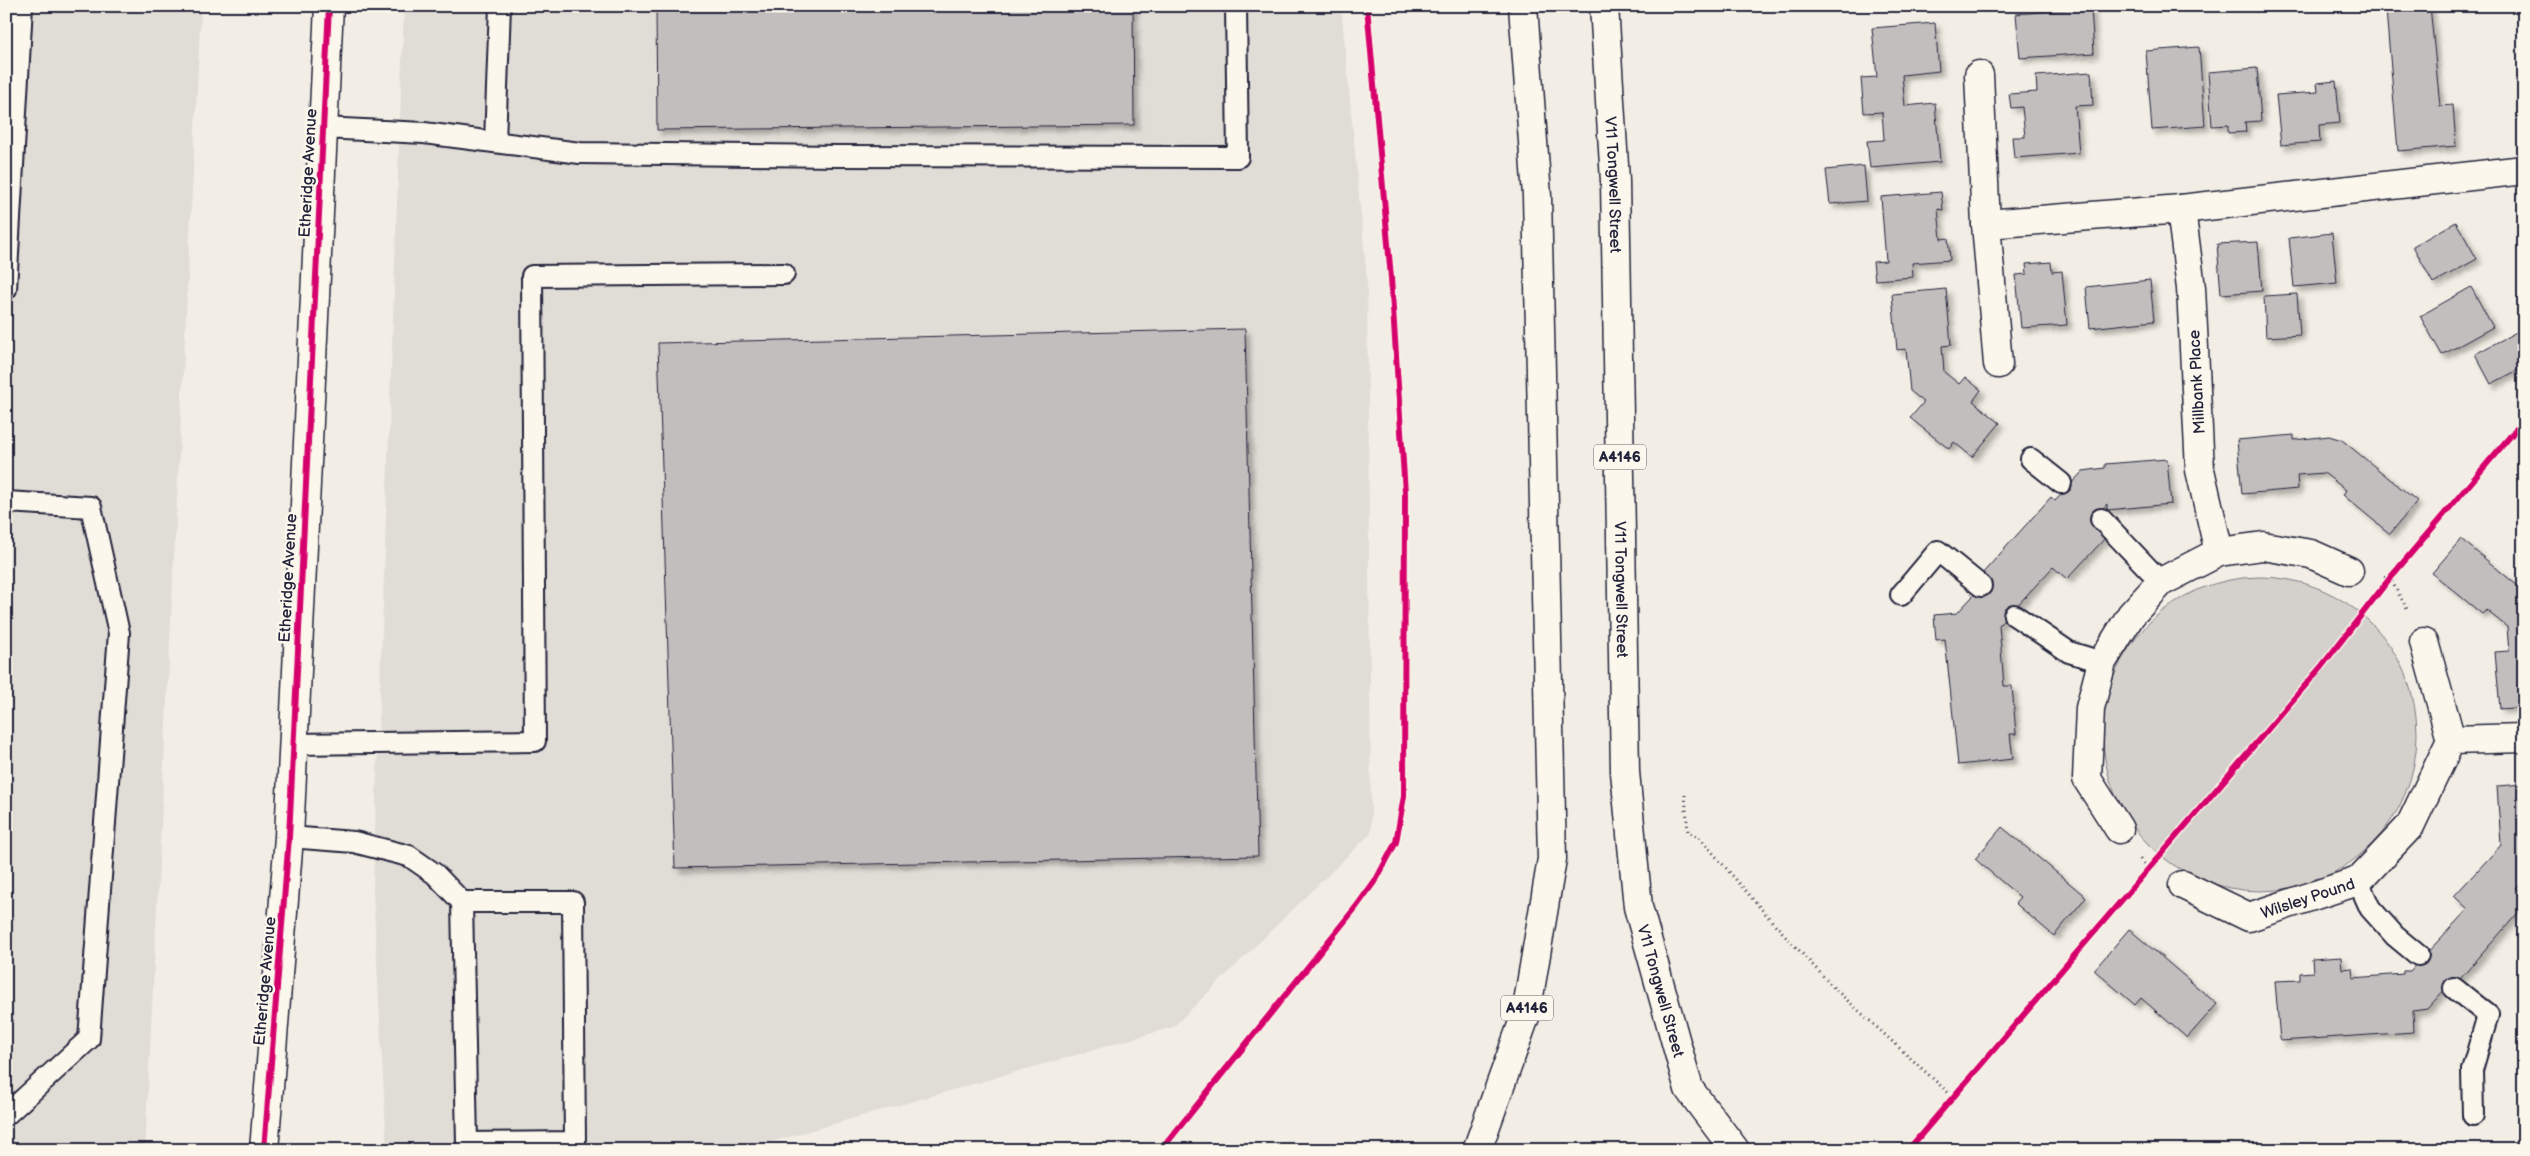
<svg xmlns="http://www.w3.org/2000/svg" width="2530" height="1156" font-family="'Balsamiq Sans',sans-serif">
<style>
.built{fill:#e0dcd6}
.green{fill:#d4d1cc;stroke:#7b7a84}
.building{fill:#c2bebe;stroke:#22223b;filter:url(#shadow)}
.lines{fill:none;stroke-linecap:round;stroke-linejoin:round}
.lane-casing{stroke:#22223b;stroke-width:24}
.street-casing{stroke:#22223b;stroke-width:31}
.highway-casing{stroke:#22223b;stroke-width:31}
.path{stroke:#22223b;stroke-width:3;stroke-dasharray:1 4;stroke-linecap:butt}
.lane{stroke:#fbf7ec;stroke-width:20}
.street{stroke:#fbf7ec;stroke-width:28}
.highway{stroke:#fbf7ec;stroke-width:28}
.cycleway-casing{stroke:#fbf7ec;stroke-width:9}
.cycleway{stroke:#d6006c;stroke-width:6}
.labels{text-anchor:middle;stroke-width:5;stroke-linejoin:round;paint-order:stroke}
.shield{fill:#fbf7ec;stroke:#636270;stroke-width:1}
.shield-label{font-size:15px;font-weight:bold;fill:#22223b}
.street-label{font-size:16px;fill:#22223b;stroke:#fbf7ec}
</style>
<defs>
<filter id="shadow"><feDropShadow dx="4.5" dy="4.5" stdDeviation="2.5" flood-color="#0004"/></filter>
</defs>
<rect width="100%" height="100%" fill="#f2eee5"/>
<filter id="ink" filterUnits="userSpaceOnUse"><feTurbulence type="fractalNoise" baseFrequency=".02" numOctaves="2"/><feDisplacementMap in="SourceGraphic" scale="10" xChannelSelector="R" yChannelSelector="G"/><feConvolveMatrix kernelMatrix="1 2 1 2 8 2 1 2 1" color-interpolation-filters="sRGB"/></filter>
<g filter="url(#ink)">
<g class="built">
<polygon points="6,6 201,6 145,1150 6,1150"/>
<polygon points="404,6 1341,6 1367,280 1371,833 1173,1027 743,1150 387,1150 373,889"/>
</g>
<circle class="green" cx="2260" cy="734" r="157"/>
<g class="building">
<polygon points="656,6 1133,6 1134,125 657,130"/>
<polygon points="2430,6 2440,106 2453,105 2456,146 2398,151 2386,10"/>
<polygon points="2091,8 2094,53 2020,58 2016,14"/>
<polygon points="1935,23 1939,71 1902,75 1905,106 1935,103 1940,162 1870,168 1867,141 1884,140 1882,112 1864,113 1861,78 1877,77 1872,28"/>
<polygon points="2199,47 2205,126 2152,130 2146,51"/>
<polygon points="2257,68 2261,121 2245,122 2246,132 2228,133 2228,125 2212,126 2208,72"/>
<polygon points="2091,72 2093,105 2075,106 2079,153 2014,158 2012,137 2025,137 2022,107 2011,108 2009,94 2037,92 2036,76"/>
<polygon points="2336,81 2340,123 2319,125 2320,142 2281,145 2276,95 2318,92 2317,83"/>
<polygon points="1864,166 1867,201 1830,204 1826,170"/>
<polygon points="1941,192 1943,210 1938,209 1941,239 1948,238 1950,260 1912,263 1913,277 1875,280 1873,262 1886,261 1881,197"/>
<polygon points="2456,222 2477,259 2433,283 2413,246"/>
<polygon points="2332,233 2337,283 2294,287 2289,238"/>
<polygon points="2258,242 2262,291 2221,294 2217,244"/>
<polygon points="2051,262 2052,272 2062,271 2067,325 2021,328 2016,275 2027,274 2026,264"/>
<polygon points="2150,280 2154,321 2090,328 2086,287"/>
<polygon points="2471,287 2493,327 2442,355 2420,316"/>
<polygon points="1946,289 1951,345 1942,346 1944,372 1959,384 1965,377 1981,390 1973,401 2000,423 1972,457 1954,442 1949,449 1910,418 1924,402 1910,391 1906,349 1897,350 1892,294"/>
<polygon points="2297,294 2300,335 2266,337 2264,296"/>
<polygon points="2524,328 2524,367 2491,384 2475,354"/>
<polygon points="1245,329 1258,856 675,868 658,343"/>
<polygon points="2294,435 2294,440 2329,436 2342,440 2417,501 2390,534 2343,495 2346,490 2324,473 2297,475 2298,489 2242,494 2237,440"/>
<polygon points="2167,459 2171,504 2107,510 2107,504 2091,521 2107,536 2067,579 2053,567 1999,625 2004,686 2012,686 2016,734 2010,734 2013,759 1958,765 1945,639 1936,640 1934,615 1957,613 1987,581 1981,575 2051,497 2055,501 2083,471 2105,468 2105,464"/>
<polygon points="2461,539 2524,591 2524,707 2500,709 2495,652 2509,651 2507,627 2486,610 2482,614 2432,573"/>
<polygon points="2524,784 2524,880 2516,888 2524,895 2524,906 2460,979 2457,976 2427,1009 2413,1011 2414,1032 2280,1041 2275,981 2300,980 2300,973 2313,972 2312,959 2341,957 2342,969 2352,968 2353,978 2403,974 2403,971 2410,971 2468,909 2454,896 2501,845 2497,786"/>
<polygon points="2002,827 2086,897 2054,936 2015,903 2020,897 1975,859"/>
<polygon points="2129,929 2217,1004 2187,1038 2141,998 2135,1005 2094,970"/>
</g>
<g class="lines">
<g class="lane-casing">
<g id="lane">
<polyline points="323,128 424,133 580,153 838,156 1238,157 1236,6"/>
<polyline points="495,142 500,6"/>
<polyline points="6,289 22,6"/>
<polyline points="2031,459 2061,483"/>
<polyline points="6,502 91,507 119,633 89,1039 6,1115"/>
<polyline points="2101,519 2161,582"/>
<polyline points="1901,595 1938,551 1981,586"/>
<polyline points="2014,615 2069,652 2102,662"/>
<polyline points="293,744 535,741 532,276 784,274"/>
<polyline points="289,837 354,842 409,856 435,874 462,902 573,902 575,1142 467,1143 462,902"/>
<polyline points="2358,881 2370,908 2395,936 2418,955"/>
<polyline points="2454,988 2488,1015 2472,1070 2473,1115"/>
</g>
</g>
<g class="street-casing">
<g id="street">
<polyline points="1979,75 1986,224 1998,364"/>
<polyline points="1986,224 2181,209 2524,170"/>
<polyline points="2219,552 2263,546 2311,554 2349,571"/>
<polyline points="2424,642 2451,740"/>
<polyline points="2119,829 2087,779 2090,708 2102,662 2131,615 2161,582 2219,552 2200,470 2191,288 2181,209"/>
<path id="s1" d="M 2183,885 L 2249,917 L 2358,881 L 2410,826 L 2451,740 L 2524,738"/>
<polyline points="264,1150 289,837 329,6"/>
</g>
</g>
<g class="highway-casing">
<g id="highway">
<path id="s2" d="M 1604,6 L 1615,181 L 1625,772 L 1638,907 L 1689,1089 L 1735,1150"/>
<polyline points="1477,1150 1526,1014 1552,859 1537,196 1523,6"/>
</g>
</g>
<g class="path">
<polyline points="2384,577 2390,578 2408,611"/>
<polyline points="1685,795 1688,832 1700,838 1770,919 1835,989 1954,1098"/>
<polyline points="2140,859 2150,871"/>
</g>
<use href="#lane" class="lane"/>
<use href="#street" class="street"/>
<use href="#highway" class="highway"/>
<g class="cycleway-casing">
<g id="cycleway">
<polyline points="264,1150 289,837 329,6"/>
<polyline points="1161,1150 1356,907 1377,878 1396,842 1404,796 1405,493 1391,278 1367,6"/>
<polyline points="1908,1150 2321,667 2390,578 2524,420"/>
</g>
</g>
<use href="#cycleway" class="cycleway"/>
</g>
</g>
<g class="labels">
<g class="shield">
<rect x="1594" y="444.5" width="52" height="25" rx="4"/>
<rect x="1501" y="995.5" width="52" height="25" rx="4"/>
</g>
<g class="shield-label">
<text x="1620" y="462">A4146</text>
<text x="1527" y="1013">A4146</text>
</g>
<g class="street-label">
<text transform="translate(307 173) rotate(-87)" y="6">Etheridge Avenue</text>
<text dy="6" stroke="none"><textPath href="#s2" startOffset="179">V11 Tongwell Street</textPath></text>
<text transform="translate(2196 382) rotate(-93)" y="6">Millbank Place</text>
<text transform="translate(287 578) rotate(-87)" y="6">Etheridge Avenue</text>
<text dy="6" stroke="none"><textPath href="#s2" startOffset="584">V11 Tongwell Street</textPath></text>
<text dy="6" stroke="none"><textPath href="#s1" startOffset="135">Wilsley Pound</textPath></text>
<text transform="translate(264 981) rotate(-85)" y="6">Etheridge Avenue</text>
<text dy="6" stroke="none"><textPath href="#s2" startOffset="989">V11 Tongwell Street</textPath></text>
</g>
</g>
<rect width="2530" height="1156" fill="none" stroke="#fbf7ec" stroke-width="25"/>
<rect x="12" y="12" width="2505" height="1131" fill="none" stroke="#22223b" stroke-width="2" filter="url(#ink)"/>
</svg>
